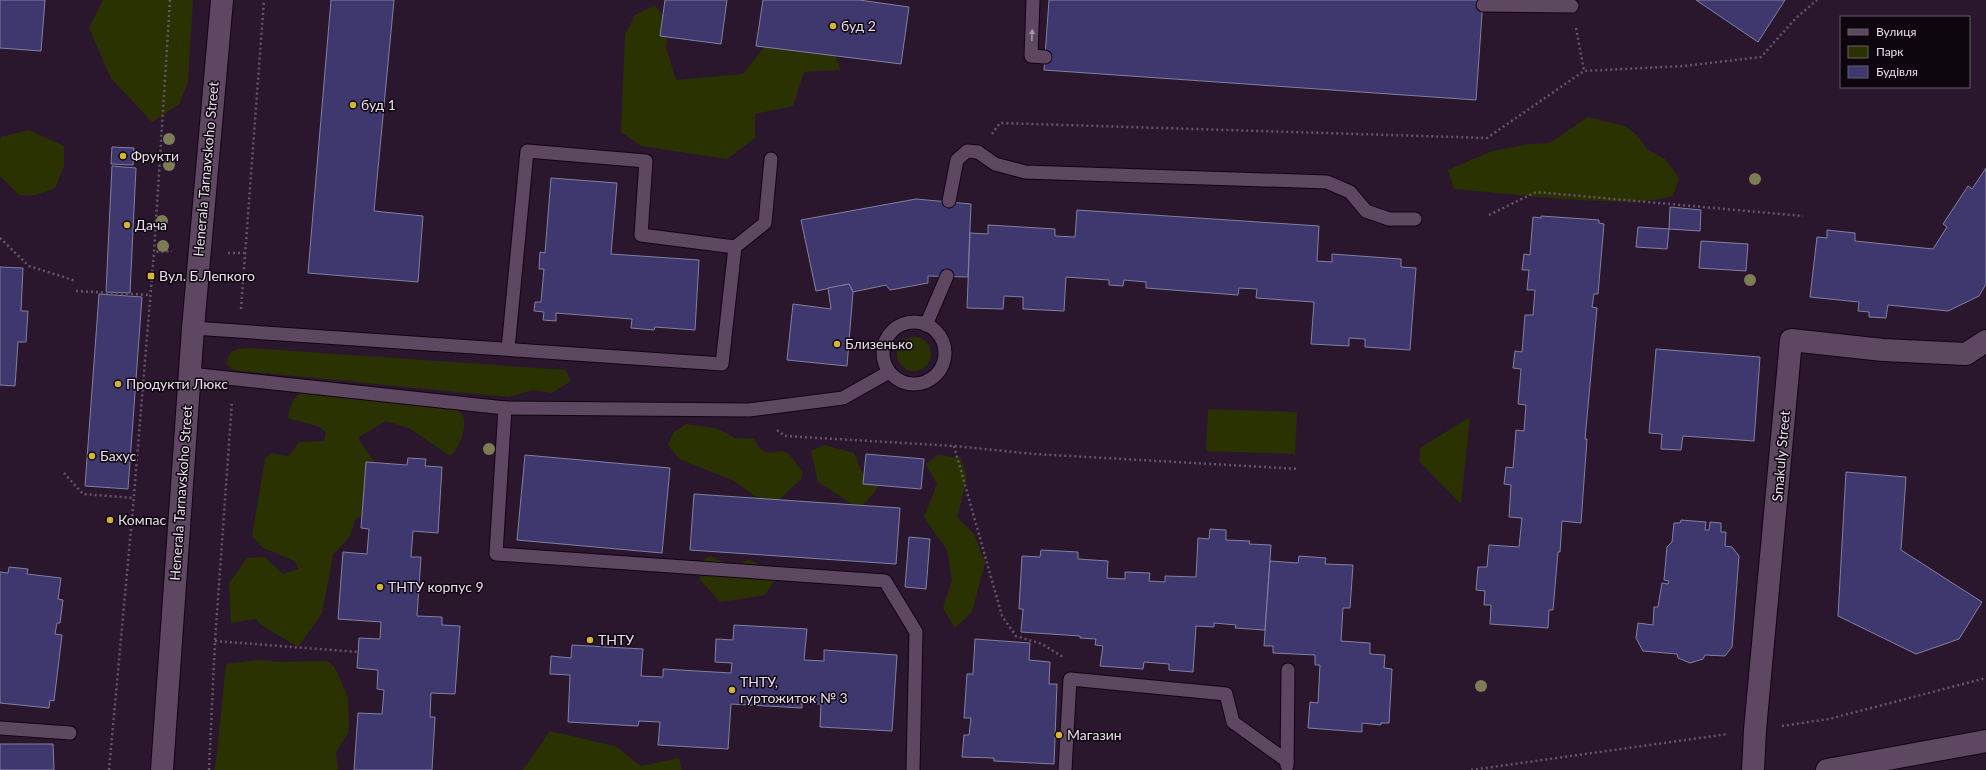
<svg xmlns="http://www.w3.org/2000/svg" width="1986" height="770" font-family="Lato,sans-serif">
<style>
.green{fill:#2b3202}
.building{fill:#3f386e;stroke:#8180a0}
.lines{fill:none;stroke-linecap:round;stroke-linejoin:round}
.service-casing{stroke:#120314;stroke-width:15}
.minor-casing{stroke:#120314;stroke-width:24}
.secondary-casing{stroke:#120314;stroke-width:24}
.path{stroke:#665569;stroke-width:2.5;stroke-dasharray:2 3;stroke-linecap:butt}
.service{stroke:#5e4861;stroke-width:13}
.minor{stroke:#5e4861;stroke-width:22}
.secondary{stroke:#5e4861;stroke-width:22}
.tree{fill:#7c7d54}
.oneway{fill:#a493a6}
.poi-dot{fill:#d3b635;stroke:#0e060f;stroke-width:1.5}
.labels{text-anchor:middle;stroke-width:3;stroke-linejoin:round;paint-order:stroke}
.poi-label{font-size:14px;fill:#ebdeec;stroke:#0e060f;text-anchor:start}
.street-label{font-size:14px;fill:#ebdeec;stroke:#0e060f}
</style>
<rect width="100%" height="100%" fill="#2a172d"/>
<g class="green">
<polygon points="103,0 193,0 188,82 179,104 152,122 111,78 89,28"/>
<polygon points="655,5 669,23 666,48 676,80 743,74 778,29 833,47 840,70 804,72 793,106 755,114 755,138 727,159 641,146 621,132 625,35 635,15"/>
<path d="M 1588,117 L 1625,126 L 1637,135 L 1648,150 L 1665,159 L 1679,178 L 1673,196 C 1647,203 1626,202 1600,201 C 1551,199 1503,193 1454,189 L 1448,170 L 1492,151 L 1530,144 L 1550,143 Z"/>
<polygon points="29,130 64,146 64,166 55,188 36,195 19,195 0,176 0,142 1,137"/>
<circle cx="914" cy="354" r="17"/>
<path d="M 250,348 L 566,370 L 571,381 L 552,393 L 533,390 L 509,397 L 233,370 L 226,363 C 229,349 237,349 250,348 Z"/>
<path d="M 304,390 L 448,405 C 452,407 458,410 461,413 C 470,422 459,450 450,456 L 409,428 L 386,421 L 359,437 C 362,450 378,461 379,473 C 381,483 376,496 374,506 L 355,520 L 350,536 L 333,555 L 322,613 L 298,647 L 261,625 L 256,619 L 231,623 L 229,583 L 247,558 L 265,557 L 283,574 L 299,569 L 295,561 L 263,548 L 252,536 L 265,459 L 271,453 L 289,456 L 299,442 L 324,441 L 326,433 L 320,427 L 288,418 C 289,406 294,397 304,390 Z"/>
<polygon points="1208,409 1297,412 1295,454 1206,451"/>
<polygon points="1470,417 1461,504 1419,461 1420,448"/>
<path d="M 686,424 L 716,428 L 735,438 L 754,439 C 763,454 765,454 782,451 L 789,454 L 803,472 L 801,479 L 771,507 L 732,480 L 679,459 L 668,445 L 674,432 Z"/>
<polygon points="824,445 854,453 862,472 879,486 860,509 818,482 811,451"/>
<polygon points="938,455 961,458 967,479 957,517 974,534 985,563 972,612 955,628 943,608 952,580 947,550 924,517 937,484 926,464"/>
<polygon points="710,556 735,567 749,559 763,567 774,581 765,595 720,602 701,581 697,565"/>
<polygon points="257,660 280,662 327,661 334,666 348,697 349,731 336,752 338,770 214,770 216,762 226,664"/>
<polygon points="550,731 615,746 641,766 679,758 682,770 523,770"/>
</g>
<g class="building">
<polygon points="0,0 45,0 41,51 0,48"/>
<polygon points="331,0 394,0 374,211 423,216 418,282 308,273"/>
<polygon points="665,0 727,0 721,44 660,36"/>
<polygon points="763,0 859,0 909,7 901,64 756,46"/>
<polygon points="1049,0 1483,0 1476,100 1044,70"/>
<polygon points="1696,0 1785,0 1758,42"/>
<polygon points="112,147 134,148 133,165 111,164"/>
<polygon points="112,166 136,168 130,293 106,292"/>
<polygon points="1986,168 1986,284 1979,296 1948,311 1888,305 1886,318 1869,317 1869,312 1858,311 1859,302 1810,297 1817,237 1827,238 1827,230 1855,233 1855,241 1933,249 1947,227 1943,224 1968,186 1972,189"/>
<polygon points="551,178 617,183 611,254 699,260 695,330 655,327 654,330 631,328 632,319 556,313 556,321 543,320 544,312 534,311 535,302 541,302 544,269 539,269 540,252 545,253"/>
<polygon points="916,199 971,204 968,277 928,276 928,283 890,290 886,285 853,292 849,284 816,291 801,220"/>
<polygon points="1670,207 1701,210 1700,231 1669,229"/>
<polygon points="1077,210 1319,226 1317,261 1332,262 1332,254 1401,259 1401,267 1416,268 1410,350 1365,347 1365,339 1349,338 1349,346 1311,344 1314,302 1256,298 1257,289 1239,288 1238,295 1146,288 1146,282 1124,280 1123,286 1109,285 1109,280 1066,277 1064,311 1023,309 1023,297 1004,296 1003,309 967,308 970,233 988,234 988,225 1055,229 1055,236 1075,237"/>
<polygon points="1541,216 1599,220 1599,223 1604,224 1598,294 1594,294 1592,307 1597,308 1585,439 1587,439 1581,523 1562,521 1560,552 1558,552 1553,610 1549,610 1548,628 1490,624 1491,605 1484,605 1485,591 1476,590 1478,567 1487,567 1489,545 1519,547 1522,518 1509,517 1511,485 1504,484 1506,467 1513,468 1516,430 1524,431 1526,405 1518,404 1521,369 1513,368 1515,351 1522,352 1525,315 1533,315 1535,290 1527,290 1529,270 1522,270 1524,254 1530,255 1533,217 1541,218"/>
<polygon points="1638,227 1669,229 1667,249 1636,247"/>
<polygon points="1701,241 1748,244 1746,271 1699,268"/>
<polygon points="0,267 23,268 21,311 28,311 26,342 18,342 15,386 0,385"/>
<polygon points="849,284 853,292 847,366 787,360 793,304 831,309 828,288"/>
<polygon points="99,294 142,297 128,489 85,486"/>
<polygon points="1656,349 1760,357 1754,441 1683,436 1681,450 1661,449 1662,434 1649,433"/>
<polygon points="866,454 924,459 921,489 863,484"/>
<polygon points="525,455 670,468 662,553 517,540"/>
<polygon points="408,458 426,459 425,466 442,467 438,533 413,531 411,557 421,557 417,616 442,617 442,625 460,626 455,694 431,693 430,717 435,717 432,770 354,770 358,713 382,714 384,690 377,689 378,670 357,668 359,638 380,639 381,622 338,619 343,552 367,554 369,529 361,528 366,462 407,465"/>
<polygon points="1846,472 1906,477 1901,550 1982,602 1959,639 1916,654 1838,616"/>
<polygon points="694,494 900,508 896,564 690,550"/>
<polygon points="1681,520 1706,522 1705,530 1709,530 1710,522 1721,523 1721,532 1726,532 1725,546 1732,547 1739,556 1732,647 1725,656 1705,655 1703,659 1690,663 1678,658 1677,654 1643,651 1636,638 1638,623 1653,625 1654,607 1658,607 1662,583 1668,584 1669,581 1664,580 1667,547 1672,542 1674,523 1680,523"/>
<polygon points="1210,529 1226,530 1226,540 1250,541 1249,544 1271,545 1265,630 1235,628 1236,625 1214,623 1214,627 1196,626 1193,672 1169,670 1169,664 1144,662 1143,669 1100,666 1103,646 1095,645 1096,639 1080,638 1080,636 1021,632 1023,609 1019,609 1022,556 1040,557 1041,550 1078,552 1078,559 1108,561 1107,578 1125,579 1125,572 1150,573 1149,581 1165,582 1165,576 1196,577 1198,538 1209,539"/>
<polygon points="909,537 930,539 926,589 905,587"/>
<polygon points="1299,556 1326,558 1325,564 1353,565 1350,608 1343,608 1341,641 1370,643 1370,654 1385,655 1384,668 1392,669 1389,723 1381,723 1381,725 1362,723 1362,732 1308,728 1310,702 1318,703 1320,665 1315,665 1315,655 1273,653 1273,646 1264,646 1270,561 1298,563"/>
<polygon points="9,567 28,569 27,574 61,578 58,599 63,600 60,623 57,623 55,634 62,635 54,701 50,700 49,708 0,703 0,572 8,573"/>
<polygon points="734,625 807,629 804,660 824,661 824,650 897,655 892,731 820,727 821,704 802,703 802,708 731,704 728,749 658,745 660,722 639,721 638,726 568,722 570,675 550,674 551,656 571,658 572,645 643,649 641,676 663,677 663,669 731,673 732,663 715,662 716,639 733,640"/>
<polygon points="975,639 1030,643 1029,660 1050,662 1049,684 1057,684 1054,764 994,761 994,758 962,757 964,735 969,735 971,718 964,718 967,674 973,674"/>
<polygon points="0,744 53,744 54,770 0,770"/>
</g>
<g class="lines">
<g class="service-casing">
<g id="service">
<polyline points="1033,0 1031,56 1045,57"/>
<polyline points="1483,5 1572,6"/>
<polyline points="949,201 957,160 967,151 978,152 995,164 1025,172 1327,182 1350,192 1366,211 1389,219 1415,219"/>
<circle cx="914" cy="353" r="31"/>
<polyline points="926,325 947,276"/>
<polyline points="193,328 722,364 735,247 765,223 771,159"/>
<polyline points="508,349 527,151 646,161 641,235 735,247"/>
<polyline points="190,374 505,408 749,410 843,398 889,372"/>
<polyline points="505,408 496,554 885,581 916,632 913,770"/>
<polyline points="0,728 70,733"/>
<polyline points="1287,766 1288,670"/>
<polyline points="1065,770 1070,679 1226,694 1233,722 1287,761"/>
</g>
</g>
<g class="minor-casing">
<g id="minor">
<polyline points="1753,770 1755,730 1791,340 1883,350 1966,354 1986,341"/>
<polyline points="1827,770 1986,741"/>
</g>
</g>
<g class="secondary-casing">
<polyline id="secondary" points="162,770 193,328 222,0"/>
</g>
<g class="path">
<polyline points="170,0 154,252 172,251"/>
<polyline points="1576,28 1584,71"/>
<polyline points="992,134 1000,123 1487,138 1584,71 1684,66 1761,57 1796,18 1817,0"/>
<polyline points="1489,215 1536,192 1803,216"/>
<polyline points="0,238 29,266 76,281"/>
<polyline points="228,253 244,253"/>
<polyline points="76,291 150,295"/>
<polyline points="241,309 264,0"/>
<polyline points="777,430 785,436 954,446 1035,454 1299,469"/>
<polyline points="954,446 1002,616 1016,636 1042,644 1063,657"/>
<polyline points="64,473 83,494 134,498"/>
<polyline points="215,641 358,652"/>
<polyline points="1782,726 1829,719 1986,678"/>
<polyline points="109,770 133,507 154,252"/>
<polyline points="209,770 215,641 232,401"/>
<polyline points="1471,770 1728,734"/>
</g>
<use href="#service" class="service"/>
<use href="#minor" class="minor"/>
<use href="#secondary" class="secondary"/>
</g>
<g class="tree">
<circle cx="169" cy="139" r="6"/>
<circle cx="169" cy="165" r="6"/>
<circle cx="1755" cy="179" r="6"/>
<circle cx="162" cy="221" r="6"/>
<circle cx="163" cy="246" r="6"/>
<circle cx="1750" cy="280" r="6"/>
<circle cx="489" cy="449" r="6"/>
<circle cx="1481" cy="686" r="6"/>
</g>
<defs><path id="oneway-solid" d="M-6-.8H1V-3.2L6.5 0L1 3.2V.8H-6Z"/></defs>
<use class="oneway" href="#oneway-solid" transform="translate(1032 35) rotate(-88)"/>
<g class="poi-dot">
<circle cx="833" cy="26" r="4"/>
<circle cx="353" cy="105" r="4"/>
<circle cx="123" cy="156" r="4"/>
<circle cx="127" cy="225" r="4"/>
<rect x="147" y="272" width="8" height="8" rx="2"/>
<circle cx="837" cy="344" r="4"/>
<circle cx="118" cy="384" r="4"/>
<circle cx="92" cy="456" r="4"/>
<circle cx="110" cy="520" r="4"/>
<circle cx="380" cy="587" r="4"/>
<circle cx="590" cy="640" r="4"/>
<circle cx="732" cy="690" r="4"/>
<circle cx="1059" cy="735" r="4"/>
</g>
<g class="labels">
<g class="poi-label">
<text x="841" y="31">буд 2</text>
<text x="361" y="110">буд 1</text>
<text x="131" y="161">Фрукти</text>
<text x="135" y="230">Дача</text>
<text x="159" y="281">Вул. Б.Лепкого</text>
<text x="845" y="349">Близенько</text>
<text x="126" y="389">Продукти Люкс</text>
<text x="100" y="461">Бахус</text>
<text x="118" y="525">Компас</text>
<text x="388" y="592">ТНТУ корпус 9</text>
<text x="598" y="645">ТНТУ</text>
<text x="740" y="687">ТНТУ,<tspan x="740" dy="16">гуртожиток № 3</tspan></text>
<text x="1067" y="740">Магазин</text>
</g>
<g class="street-label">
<text transform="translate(206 169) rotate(-85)" y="5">Henerala Tarnavskoho Street</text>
<text transform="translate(1781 456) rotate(-85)" y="5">Smakuly Street</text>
<text transform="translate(181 493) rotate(-86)" y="5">Henerala Tarnavskoho Street</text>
</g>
</g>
<rect x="1840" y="16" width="130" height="72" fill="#0e060f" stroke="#665c67"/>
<rect x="1848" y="29" width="20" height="6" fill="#5e4861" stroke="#665c67"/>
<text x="1876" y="36" font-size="12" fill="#ebdeec">Вулиця</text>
<rect x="1848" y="46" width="20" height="12" fill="#2b3202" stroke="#665c67"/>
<text x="1876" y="56" font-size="12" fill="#ebdeec">Парк</text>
<rect x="1848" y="66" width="20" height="12" fill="#3f386e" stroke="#665c67"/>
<text x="1876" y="76" font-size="12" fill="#ebdeec">Будівля</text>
</svg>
